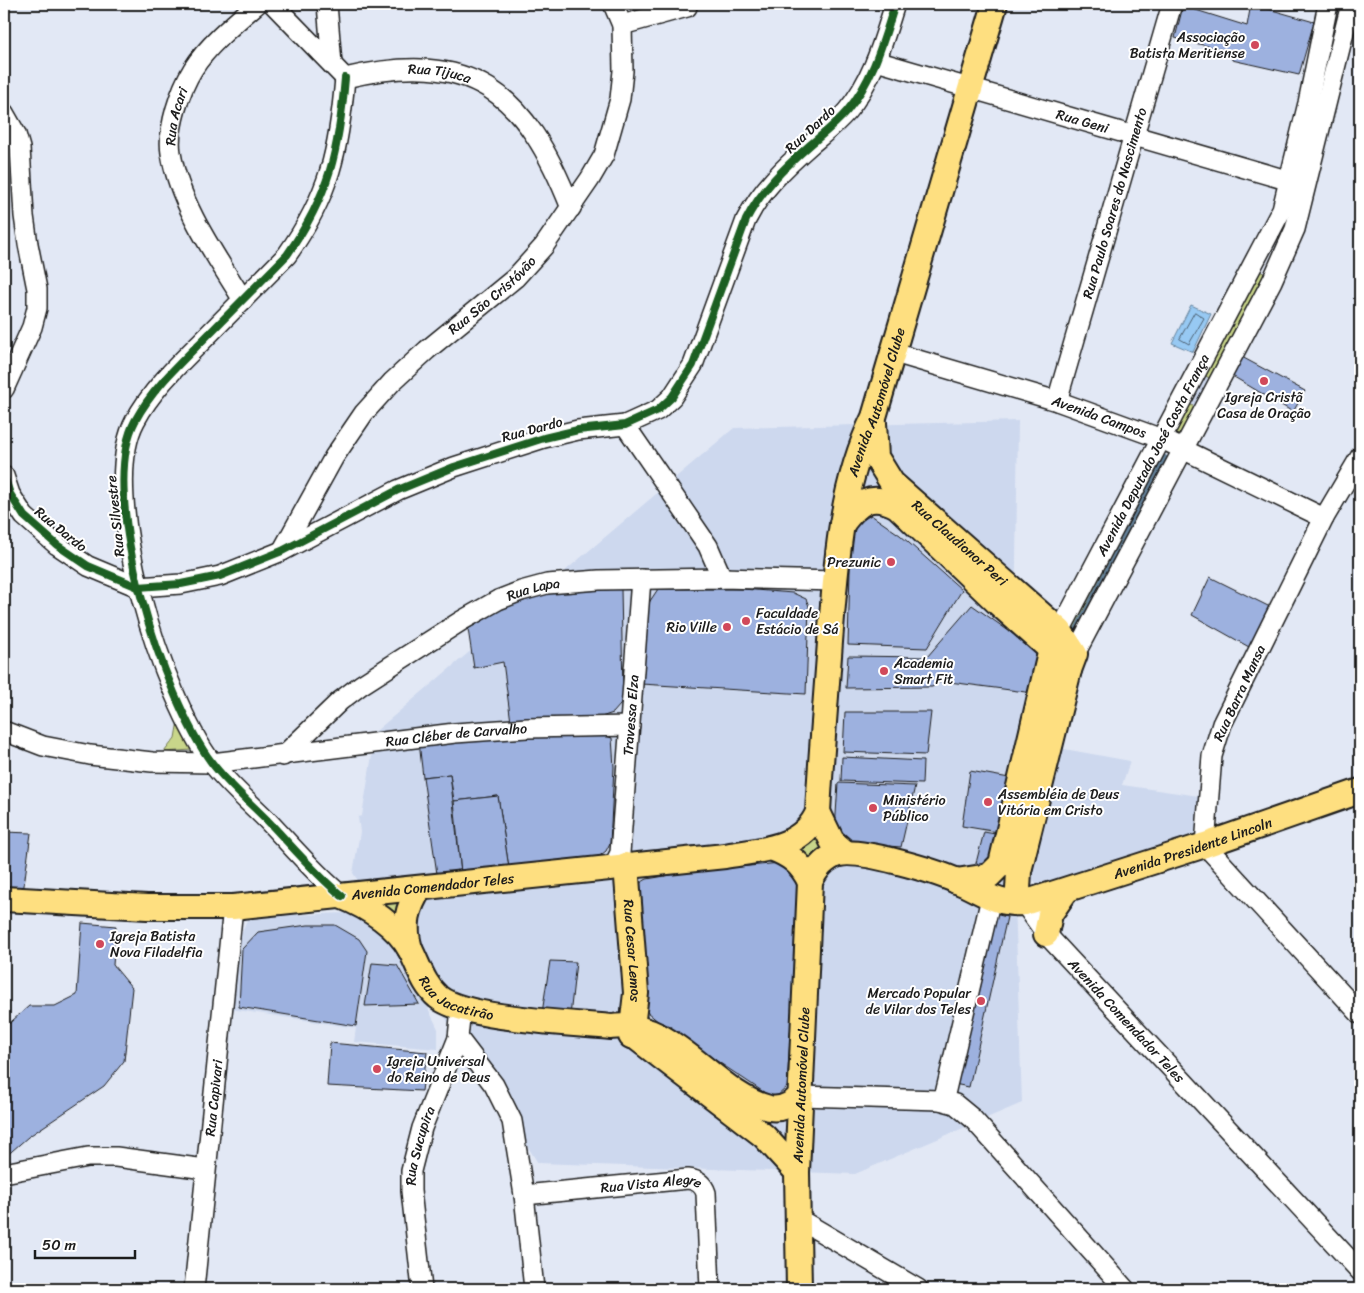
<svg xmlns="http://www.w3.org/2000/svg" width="1364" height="1293" font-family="Sriracha,sans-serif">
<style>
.built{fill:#cdd8ee}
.green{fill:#c9d68a;stroke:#727953}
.water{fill:#97c9f3;stroke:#66849d}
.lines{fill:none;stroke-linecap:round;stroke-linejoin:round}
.shore{stroke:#4d6172;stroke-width:1}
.stream{stroke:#66849d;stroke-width:4}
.building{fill:#9db1df;stroke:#1c1c1c}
.minor-casing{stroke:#1c1c1c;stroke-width:22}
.major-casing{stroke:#1c1c1c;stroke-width:28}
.minor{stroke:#fff;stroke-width:19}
.major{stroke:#fedf80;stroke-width:24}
.cycleway-casing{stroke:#fff;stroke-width:11}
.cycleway{stroke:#1b5e20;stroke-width:8}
.poi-dot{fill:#d1495b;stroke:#fff;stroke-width:2}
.labels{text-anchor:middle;stroke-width:4;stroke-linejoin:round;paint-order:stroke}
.poi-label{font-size:14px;fill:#1c1c1c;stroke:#fff;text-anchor:start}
.street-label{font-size:14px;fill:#1c1c1c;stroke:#fff}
</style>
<rect width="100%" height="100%" fill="#e2e8f5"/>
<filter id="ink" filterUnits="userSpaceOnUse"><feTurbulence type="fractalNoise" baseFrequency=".02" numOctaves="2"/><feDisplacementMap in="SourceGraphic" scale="10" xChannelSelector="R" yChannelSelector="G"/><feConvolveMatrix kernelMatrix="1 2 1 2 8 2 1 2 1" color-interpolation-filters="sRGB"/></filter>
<g filter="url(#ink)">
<g class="built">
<polygon points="1197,372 1214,380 1199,409 1183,401"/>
<polygon points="1018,421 1015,631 1042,654 1012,815 1022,1103 855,1174 538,1163 408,959 414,979 438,1029 438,1049 354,1042 356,1028 231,1009 238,943 248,917 346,913 361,919 385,935 403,951 353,873 360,832 358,817 362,816 376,731 734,428"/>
<polygon points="1059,748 1130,761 1122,785 1199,796 1196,834 1189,843 1040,887 1029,875"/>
</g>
<g class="green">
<polygon points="1252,267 1269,276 1214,380 1197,372"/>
<polygon points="1183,401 1199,409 1184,444 1167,437"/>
<polygon points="1158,454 1164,457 1070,640 1065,637"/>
<polygon points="1166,458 1172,461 1072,640"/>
<polygon points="178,721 192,745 191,750 164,752 175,738"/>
<polygon points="814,824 828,844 810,863 795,847"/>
<polygon points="407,897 401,923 367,902"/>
</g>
<polygon class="water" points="1191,305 1211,314 1193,352 1172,343"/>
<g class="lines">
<polygon class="shore" points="1195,312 1204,318 1189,344 1180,339"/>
<polyline class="stream" points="1073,635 1165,457"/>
</g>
<g class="building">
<polygon points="1251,4 1314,22 1299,75 1232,60 1231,52 1175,38 1183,6 1247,26"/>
<polygon points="1240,356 1305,391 1293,412 1229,374"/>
<polygon points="871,515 900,535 962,590 927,648 848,645 851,532 858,523"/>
<polygon points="1210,577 1270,607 1249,647 1192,615"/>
<polygon points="621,589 623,692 620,705 613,713 601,717 511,722 503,662 474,668 468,629 507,606 549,593"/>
<polygon points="658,589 742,589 793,593 806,599 809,606 806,694 641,684 647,611 650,601"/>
<polygon points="972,605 1037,651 1040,656 1033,693 942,681 932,687 846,688 848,656 927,657"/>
<polygon points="845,712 931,712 926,755 843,752"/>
<polygon points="599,734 612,738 614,767 610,843 606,851 597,858 509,868 498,796 454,801 450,774 423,777 419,742"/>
<polygon points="842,757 923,761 922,784 841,781"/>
<polygon points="970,771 1015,779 1004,833 962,826"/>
<polygon points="450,774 461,873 437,874 423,777"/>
<polygon points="838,783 915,786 901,847 849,843 835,830"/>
<polygon points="498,796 509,868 461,873 454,801"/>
<polygon points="4,832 31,833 23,893 4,893"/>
<polygon points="984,832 1001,835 996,862 975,867"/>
<polygon points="780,863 794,878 799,890 787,1087 774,1099 660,1023 647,1012 640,883 647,879 689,872"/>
<polygon points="994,914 1007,917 969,1087 954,1084"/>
<polygon points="82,923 116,926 113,965 132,988 124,1061 104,1086 28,1137 4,1158 4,1028 29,1006 55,1006 77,995"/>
<polygon points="308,925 335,925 359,939 367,951 356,1026 239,1007 242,949 258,932"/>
<polygon points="550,961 576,962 570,1016 542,1013"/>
<polygon points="372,963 397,965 419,1004 365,1006"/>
<polygon points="330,1043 427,1052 422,1091 327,1086"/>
</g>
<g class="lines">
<g class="minor-casing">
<g id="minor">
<path id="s1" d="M 273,4 L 345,78 C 472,48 525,91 571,208"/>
<polyline points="327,4 332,64"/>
<polyline points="622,25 687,7"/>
<path id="s2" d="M 876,61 L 1290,181"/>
<polyline points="4,113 16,134 20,148 24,216 28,244 37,289 37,308 32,327 4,389"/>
<path id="s3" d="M 243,300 C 216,256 179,204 171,153 C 167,129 180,90 193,69 C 208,45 236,22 257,4"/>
<path id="s4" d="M 891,352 L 1057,401 L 1162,439 L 1324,518"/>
<path id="s5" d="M 1057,401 L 1172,4"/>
<polyline points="625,425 708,546 722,578"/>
<polyline points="1360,457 1324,518 1222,724 1212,756 1205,845 1360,1014"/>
<path d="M 4,476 L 10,494 L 24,516 L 57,545 L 88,566 L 138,587 L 181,584 L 220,576 L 282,551 L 398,490 L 454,467 L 544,438 L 578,430 L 625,425 L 658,410 L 672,397 L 693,365 L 746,220 C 761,190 785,167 810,145 C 823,134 836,124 847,111 C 873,80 883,42 895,4"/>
<path id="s6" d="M 282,551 L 334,457 L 364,413 L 392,382 L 427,350 L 515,278 L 544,246 L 590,179 L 604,155 L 620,99 L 623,71 L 622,25 L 613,4"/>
<path id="s7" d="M 1060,631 L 1282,209 L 1308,103 L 1328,4"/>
<polyline points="1075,654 1272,281 1295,229 1351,4"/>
<path id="s8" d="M 4,731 L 43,746 L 90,755 L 152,762 L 212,763 L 455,733 L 527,728 L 630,726"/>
<path id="s9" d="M 283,756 L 340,701 L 361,685 L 461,621 L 498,600 L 521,591 L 547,584 L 599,580 L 722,578 L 835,581"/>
<path id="s10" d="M 613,867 L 620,853 L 641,579"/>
<path d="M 342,896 C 314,873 291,845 266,819 C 248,801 227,783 212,763 C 164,700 96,494 135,421 C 151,391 176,367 200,343 C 229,314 258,284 287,255 C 330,194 339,150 345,78"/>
<path id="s11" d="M 1024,903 L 1046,934 L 1360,1271"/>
<polyline points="458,1038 494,1085 512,1121 524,1195 534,1289"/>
<polyline points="800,1096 940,1100 955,1104 972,1118 1125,1289"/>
<polyline points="940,1100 945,1094 991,898"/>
<polyline points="4,1173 88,1157 116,1157 205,1169"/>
<path id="s12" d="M 524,1195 L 688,1179 C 697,1180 703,1184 706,1193 L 710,1289"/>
<polyline points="797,1218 918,1289"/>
<path id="s13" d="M 194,1289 L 233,907"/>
<path id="s14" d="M 422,1289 L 411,1191 L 411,1171 L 422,1128 L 458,1038 L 461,1008"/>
</g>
</g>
<g class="major-casing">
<g id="major">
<path id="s15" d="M 874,423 L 876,457 L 892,483 L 1060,631 L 1075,654 L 1069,670 L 1019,871 L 1018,890 L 1024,903"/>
<path d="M 842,524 C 858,503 870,492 897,506 L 998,603 L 1058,656 L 1069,670"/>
<polyline points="818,812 832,841 846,853"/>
<path d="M 771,848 C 790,855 801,863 810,882"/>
<path id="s16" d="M 626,865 L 636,993 L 631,1036"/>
<polyline points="956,881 989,876 1001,864 1051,649 1057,637"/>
<path id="s17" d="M 343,897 C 368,907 398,926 411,951 C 419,967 424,985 438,997 C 465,1019 572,1023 611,1027 C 673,1017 713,1094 769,1108 C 781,1110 792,1105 800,1096"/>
<path id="s18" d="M 4,899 L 147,907 L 233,907 L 725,856 C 759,850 803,849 818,812 C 821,755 826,699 830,642 C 836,566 840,487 874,417 L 995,4"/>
<polyline points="1046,934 1050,914 1066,891"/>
<path d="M 410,949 C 403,925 407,908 420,888"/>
<polyline points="638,1039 764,1136 797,1172"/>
<path id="s19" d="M 799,1289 L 797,1172 L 810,882 C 816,869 824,858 839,854 C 861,849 935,871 957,881 C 980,890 998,906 1024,903 L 1205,845 L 1360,791"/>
</g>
</g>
<use href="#minor" class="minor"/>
<use href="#major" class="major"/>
<g class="cycleway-casing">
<g id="cycleway">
<path d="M 4,476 L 10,494 L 24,516 L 57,545 L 88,566 L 138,587 L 181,584 L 220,576 L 282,551 L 398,490 L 454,467 L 544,438 L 578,430 L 625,425 L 658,410 L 672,397 L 693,365 L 746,220 C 761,190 785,167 810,145 C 823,134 836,124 847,111 C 873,80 883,42 895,4"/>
<path d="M 342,896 C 314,873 291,845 266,819 C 248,801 227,783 212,763 C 164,700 96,494 135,421 C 151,391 176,367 200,343 C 229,314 258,284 287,255 C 330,194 339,150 345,78"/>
</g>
</g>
<use href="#cycleway" class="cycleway"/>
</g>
</g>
<g class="poi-dot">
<circle cx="1255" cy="45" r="5"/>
<circle cx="1264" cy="381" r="5"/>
<circle cx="891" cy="562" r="5"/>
<circle cx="746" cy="621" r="5"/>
<circle cx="727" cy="627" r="5"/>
<circle cx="884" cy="671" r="5"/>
<circle cx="988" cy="802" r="5"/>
<circle cx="873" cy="808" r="5"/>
<circle cx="100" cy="944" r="5"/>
<circle cx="981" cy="1001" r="5"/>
<circle cx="377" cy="1069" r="5"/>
</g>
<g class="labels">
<g class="poi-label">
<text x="1245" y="42" text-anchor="end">Associação<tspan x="1245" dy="16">Batista Meritiense</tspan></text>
<text x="1264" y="402" text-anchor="middle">Igreja Cristã<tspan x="1264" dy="16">Casa de Oração</tspan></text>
<text x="881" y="567" text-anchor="end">Prezunic</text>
<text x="756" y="618">Faculdade<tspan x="756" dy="16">Estácio de Sá</tspan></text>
<text x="717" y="632" text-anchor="end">Rio Ville</text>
<text x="894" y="668">Academia<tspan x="894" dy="16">Smart Fit</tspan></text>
<text x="998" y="799">Assembléia de Deus<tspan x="998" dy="16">Vitória em Cristo</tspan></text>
<text x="883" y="805">Ministério<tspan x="883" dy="16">Público</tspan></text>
<text x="110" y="941">Igreja Batista<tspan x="110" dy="16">Nova Filadelfia</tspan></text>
<text x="971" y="998" text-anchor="end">Mercado Popular<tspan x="971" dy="16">de Vilar dos Teles</tspan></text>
<text x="387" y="1066">Igreja Universal<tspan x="387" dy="16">do Reino de Deus</tspan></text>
</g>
<g class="street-label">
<text dy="5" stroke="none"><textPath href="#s1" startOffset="199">Rua Tijuca</textPath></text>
<text dy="5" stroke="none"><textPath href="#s3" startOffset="202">Rua Acari</textPath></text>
<text dy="5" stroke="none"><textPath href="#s2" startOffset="215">Rua Geni</textPath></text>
<text transform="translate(810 129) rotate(-43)" y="5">Rua Dardo</text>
<text dy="5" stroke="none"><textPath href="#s5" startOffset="206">Rua Paulo Soares do Nascimento</textPath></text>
<text dy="5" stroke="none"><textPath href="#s6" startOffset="335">Rua São Cristóvão</textPath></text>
<text dy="5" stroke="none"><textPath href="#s18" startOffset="1248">Avenida Automóvel Clube</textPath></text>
<text dy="5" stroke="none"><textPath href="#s4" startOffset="218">Avenida Campos</textPath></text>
<text transform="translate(532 429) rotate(-15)" y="5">Rua Dardo</text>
<text dy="5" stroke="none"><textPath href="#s7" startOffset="199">Avenida Deputado José Costa França</textPath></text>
<text transform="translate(115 516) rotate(-96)" y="5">Rua Silvestre</text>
<text transform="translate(61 529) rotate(39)" y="5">Rua Dardo</text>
<text dy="5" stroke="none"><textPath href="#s15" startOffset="155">Rua Claudionor Peri</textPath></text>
<text dy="5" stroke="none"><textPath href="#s9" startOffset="304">Rua Lapa</textPath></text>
<text transform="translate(1239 693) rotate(-65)" y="5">Rua Barra Mansa</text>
<text dy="5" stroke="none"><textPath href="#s10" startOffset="154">Travessa Elza</textPath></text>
<text dy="5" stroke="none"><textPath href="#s8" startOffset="458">Rua Cléber de Carvalho</textPath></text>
<text dy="5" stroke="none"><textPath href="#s19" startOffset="820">Avenida Presidente Lincoln</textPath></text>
<text dy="5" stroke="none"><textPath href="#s18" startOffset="430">Avenida Comendador Teles</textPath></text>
<text dy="5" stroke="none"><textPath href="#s16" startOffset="86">Rua Cesar Lemos</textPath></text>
<text dy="5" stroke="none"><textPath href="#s17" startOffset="159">Rua Jacatirão</textPath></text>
<text dy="5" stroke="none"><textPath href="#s11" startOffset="156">Avenida Comendador Teles</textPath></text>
<text dy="5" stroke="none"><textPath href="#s19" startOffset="204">Avenida Automóvel Clube</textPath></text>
<text dy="5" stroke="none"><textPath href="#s13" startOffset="192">Rua Capivari</textPath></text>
<text dy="5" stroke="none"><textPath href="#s14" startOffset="145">Rua Sucupira</textPath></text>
<text dy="5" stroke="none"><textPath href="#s12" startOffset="128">Rua Vista Alegre</textPath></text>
</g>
</g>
<rect width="1364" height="1293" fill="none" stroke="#fff" stroke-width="20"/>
<rect x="10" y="10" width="1344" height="1273" fill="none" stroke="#1c1c1c" stroke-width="2" filter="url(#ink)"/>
<path d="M35 1250v8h100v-8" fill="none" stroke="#1c1c1c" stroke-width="2.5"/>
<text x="42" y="1250" font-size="15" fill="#1c1c1c" stroke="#ffffff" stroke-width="4" paint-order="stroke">50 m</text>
</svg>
